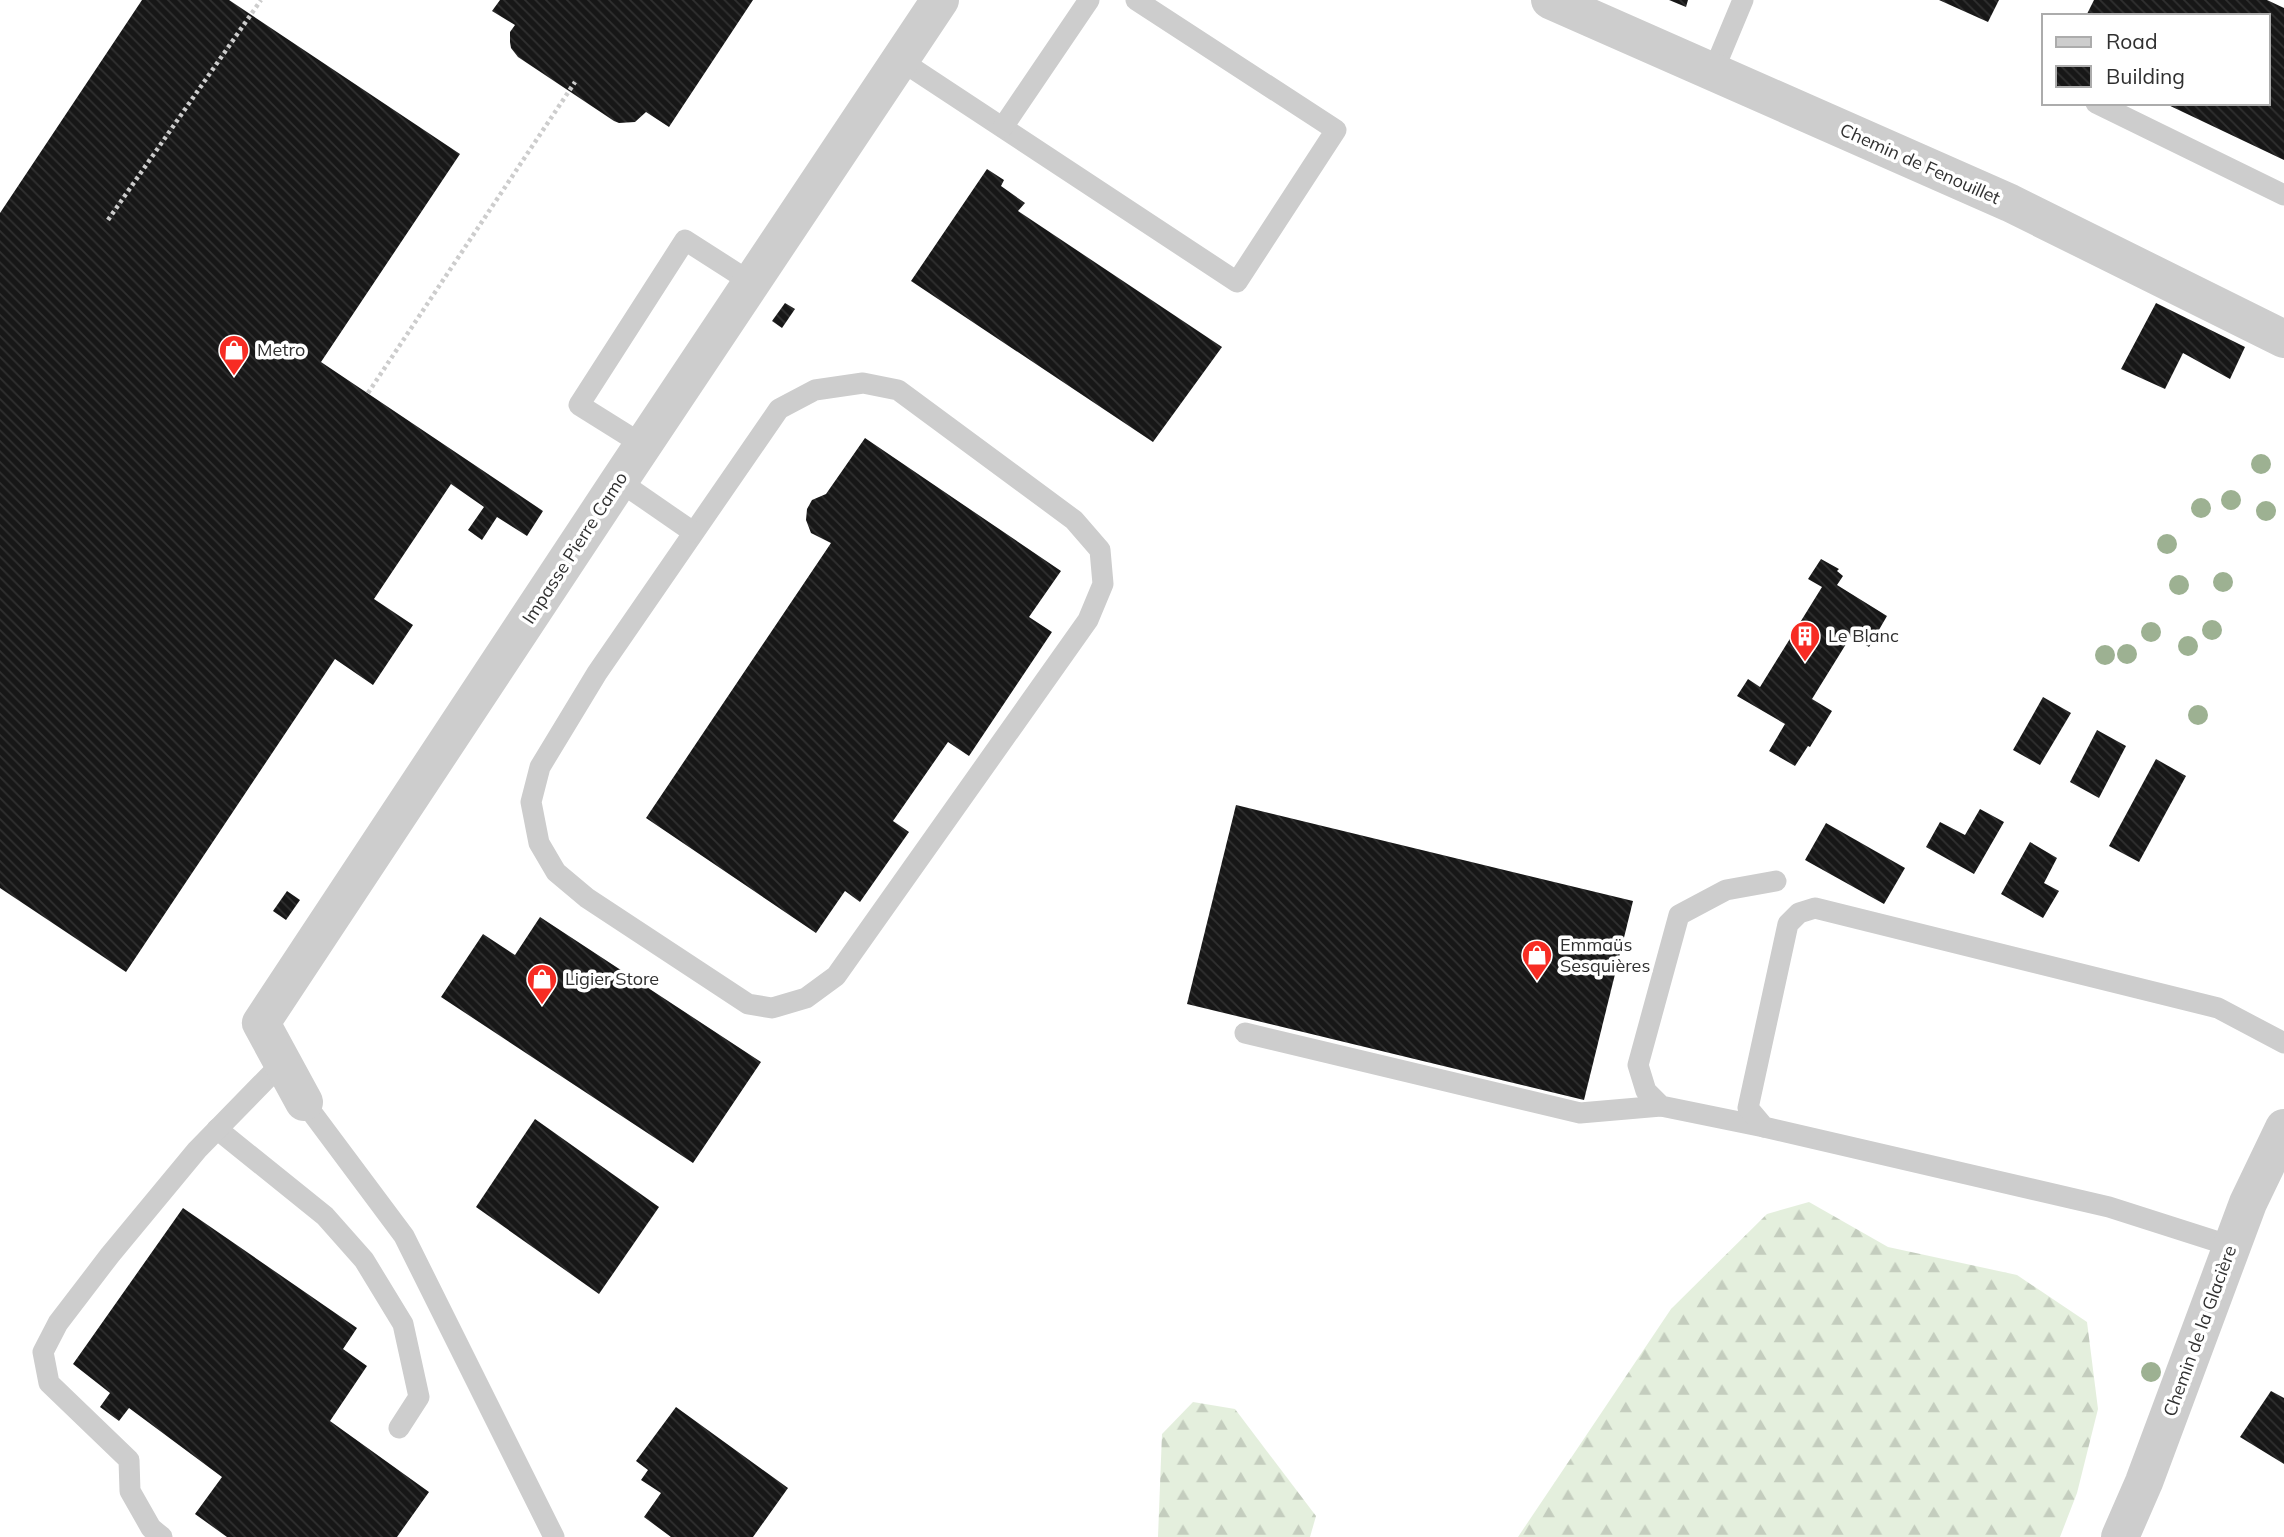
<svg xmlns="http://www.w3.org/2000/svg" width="2284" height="1537" font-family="Mulish,sans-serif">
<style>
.forest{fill:url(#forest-firs)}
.building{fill:url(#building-back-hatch)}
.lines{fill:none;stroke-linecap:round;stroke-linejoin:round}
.path{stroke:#cdcdcd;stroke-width:4.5;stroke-dasharray:3.5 3.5;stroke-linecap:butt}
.service{stroke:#cdcdcd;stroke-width:21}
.minor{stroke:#cdcdcd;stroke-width:38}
.tertiary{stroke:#cdcdcd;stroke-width:38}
.tree{fill:#9db192}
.labels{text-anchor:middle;stroke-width:7;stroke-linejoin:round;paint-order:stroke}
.street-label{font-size:18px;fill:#303030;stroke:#fff}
.poi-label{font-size:18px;fill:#303030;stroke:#fff;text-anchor:start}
</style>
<defs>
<pattern id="forest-firs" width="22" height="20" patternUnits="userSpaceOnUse" patternTransform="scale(1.75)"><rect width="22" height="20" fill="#e4efdd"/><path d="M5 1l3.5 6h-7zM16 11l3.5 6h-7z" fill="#c4cdbe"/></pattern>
<pattern id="building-back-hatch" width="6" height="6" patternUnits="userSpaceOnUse" patternTransform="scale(1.75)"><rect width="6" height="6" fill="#171717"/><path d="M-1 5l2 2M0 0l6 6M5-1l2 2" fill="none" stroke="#303030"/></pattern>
</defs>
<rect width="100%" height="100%" fill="#fff"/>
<g class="forest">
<polygon points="1809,1202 1888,1247 2017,1275 2087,1322 2098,1409 2077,1493 2060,1537 1518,1537 1671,1309 1767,1214"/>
<polygon points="1193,1402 1235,1409 1316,1516 1310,1537 1158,1537 1162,1434"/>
</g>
<g class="building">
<polygon points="142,0 229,0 460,154 321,362 543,511 527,536 497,517 482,540 468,530 484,507 451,484 374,599 413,625 373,685 335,659 126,972 0,888 0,213"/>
<polygon points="500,0 753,0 669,127 646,112 635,122 619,123 614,121 518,57 511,48 510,42 510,32 515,25 492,11"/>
<polygon points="1669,0 1688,0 1686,7"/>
<polygon points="1939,0 1999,0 1988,22"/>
<polygon points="2094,0 2267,0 2284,8 2284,160 2164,103 2268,103 2268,16 2086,16"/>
<polygon points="987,169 1004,180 1001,186 1025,203 1018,211 1222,347 1153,442 911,281"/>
<polygon points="785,303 795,309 782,328 772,321"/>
<polygon points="2156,303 2245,347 2230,379 2183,353 2165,389 2121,369"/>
<polygon points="865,438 1061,571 1029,617 1052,632 969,756 948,742 893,821 909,832 860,902 845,891 816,933 646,818 831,543 811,533 806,520 807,509 812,500 826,494"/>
<polygon points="1821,559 1839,569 1837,571 1843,576 1837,585 1887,616 1869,647 1851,636 1812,699 1832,711 1810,747 1808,746 1795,766 1769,751 1785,724 1737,696 1748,679 1760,687 1822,587 1808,579"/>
<polygon points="2043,697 2071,713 2040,765 2013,750"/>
<polygon points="2097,730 2126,746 2099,798 2070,782"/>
<polygon points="2156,759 2186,776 2139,862 2109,846"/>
<polygon points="1236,805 1633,901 1584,1100 1187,1004"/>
<polygon points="1980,809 2004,822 1974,874 1926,847 1940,822 1965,835"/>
<polygon points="1826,823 1905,868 1884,904 1805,860"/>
<polygon points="2030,842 2057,858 2044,883 2059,891 2043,918 2001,894"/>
<polygon points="287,891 300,900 286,920 273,911"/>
<polygon points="540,917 761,1062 693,1163 441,997 483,934 515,955"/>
<polygon points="535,1119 659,1207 599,1294 476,1207"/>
<polygon points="183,1208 357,1328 343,1349 367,1366 330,1421 429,1492 397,1537 227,1537 195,1514 222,1477 129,1408 119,1421 100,1407 110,1393 73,1364"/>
<polygon points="2271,1391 2284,1398 2284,1464 2240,1437"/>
<polygon points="676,1407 788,1488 753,1537 671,1537 644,1517 661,1493 641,1480 648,1470 636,1461"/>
</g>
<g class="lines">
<g class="path">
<polyline points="108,220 261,0"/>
<polyline points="368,393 575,82"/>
</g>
<g class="service">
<polyline points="900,60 1237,282 1336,130 1136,0"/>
<polyline points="1713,72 1743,0"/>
<polyline points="2096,103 2284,195"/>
<polyline points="1003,127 1089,0"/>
<polygon points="863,383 898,390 1074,520 1100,550 1103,584 1088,620 836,976 806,998 772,1008 748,1004 587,898 556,872 539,843 531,802 540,767 597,673 779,409 815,390"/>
<polyline points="643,445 579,405 685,240 752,283"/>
<polyline points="619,481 693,532"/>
<polyline points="1245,1033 1580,1113 1661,1106"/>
<polyline points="304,1102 404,1236 554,1537"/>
<polyline points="1764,1127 1661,1106 1646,1091 1638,1065 1679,915 1726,890 1776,881"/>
<polyline points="217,1129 325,1216 364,1260 403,1324 419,1397 399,1428"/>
<polyline points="2231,1246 2109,1207 1764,1127 1748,1108 1788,924 1799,913 1815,908 2218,1008 2284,1043"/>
<polyline points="162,1537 151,1528 130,1491 129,1460 49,1383 43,1352 58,1323 110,1255 197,1150 283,1062"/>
</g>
<polyline class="minor" points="304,1102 261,1023 619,481 940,0"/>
<g class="tertiary">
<polyline points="1550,0 2010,203 2284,339"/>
<polyline points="2120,1537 2144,1482 2248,1203 2284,1128"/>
</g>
</g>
<g class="tree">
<circle cx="2261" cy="464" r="10"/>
<circle cx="2231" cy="500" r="10"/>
<circle cx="2201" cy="508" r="10"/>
<circle cx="2266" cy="511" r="10"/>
<circle cx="2167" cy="544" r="10"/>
<circle cx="2223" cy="582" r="10"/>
<circle cx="2179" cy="585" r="10"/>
<circle cx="2212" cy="630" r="10"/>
<circle cx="2151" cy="632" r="10"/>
<circle cx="2188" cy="646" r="10"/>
<circle cx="2127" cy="654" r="10"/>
<circle cx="2105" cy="655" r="10"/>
<circle cx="2198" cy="715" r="10"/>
<circle cx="2151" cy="1372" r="10"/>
</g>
<defs>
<g id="shop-pin" transform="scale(1.575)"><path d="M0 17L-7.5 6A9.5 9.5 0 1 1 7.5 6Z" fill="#f72c23" stroke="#fff"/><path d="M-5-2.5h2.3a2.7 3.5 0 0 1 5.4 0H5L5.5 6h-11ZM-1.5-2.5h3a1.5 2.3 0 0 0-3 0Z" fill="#fff"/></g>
<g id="building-pin" transform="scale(1.575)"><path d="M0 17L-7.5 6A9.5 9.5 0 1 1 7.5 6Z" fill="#f72c23" stroke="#fff"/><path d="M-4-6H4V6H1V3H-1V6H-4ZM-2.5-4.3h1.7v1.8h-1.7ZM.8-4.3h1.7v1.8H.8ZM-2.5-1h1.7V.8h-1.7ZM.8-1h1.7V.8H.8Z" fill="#fff"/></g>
</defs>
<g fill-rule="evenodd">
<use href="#shop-pin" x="234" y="350"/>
<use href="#building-pin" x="1805" y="636"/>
<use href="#shop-pin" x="1537" y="955"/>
<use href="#shop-pin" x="542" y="979"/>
</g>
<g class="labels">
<g class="street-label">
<text transform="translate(1920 164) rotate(24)" y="6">Chemin de Fenouillet</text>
<text transform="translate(575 548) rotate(-57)" y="6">Impasse Pierre Camo</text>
<text transform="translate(2200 1331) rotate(-70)" y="6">Chemin de la Glacière</text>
</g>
<g class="poi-label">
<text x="257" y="356">Metro</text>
<text x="1828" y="642">Le Blanc</text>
<text x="1560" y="951">Emmaüs<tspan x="1560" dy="21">Sesquières</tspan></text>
<text x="565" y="985">Ligier Store</text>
</g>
</g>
<rect x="2042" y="14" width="228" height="91" fill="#ffffff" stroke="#acacac" stroke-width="2"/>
<rect x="2056" y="37" width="35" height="10" fill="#cdcdcd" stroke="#acacac" stroke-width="2"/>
<text x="2106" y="49" font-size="21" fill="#303030">Road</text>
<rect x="2056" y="66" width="35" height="21" fill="url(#building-back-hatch)" stroke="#acacac" stroke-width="2"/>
<text x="2106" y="84" font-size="21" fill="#303030">Building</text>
</svg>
